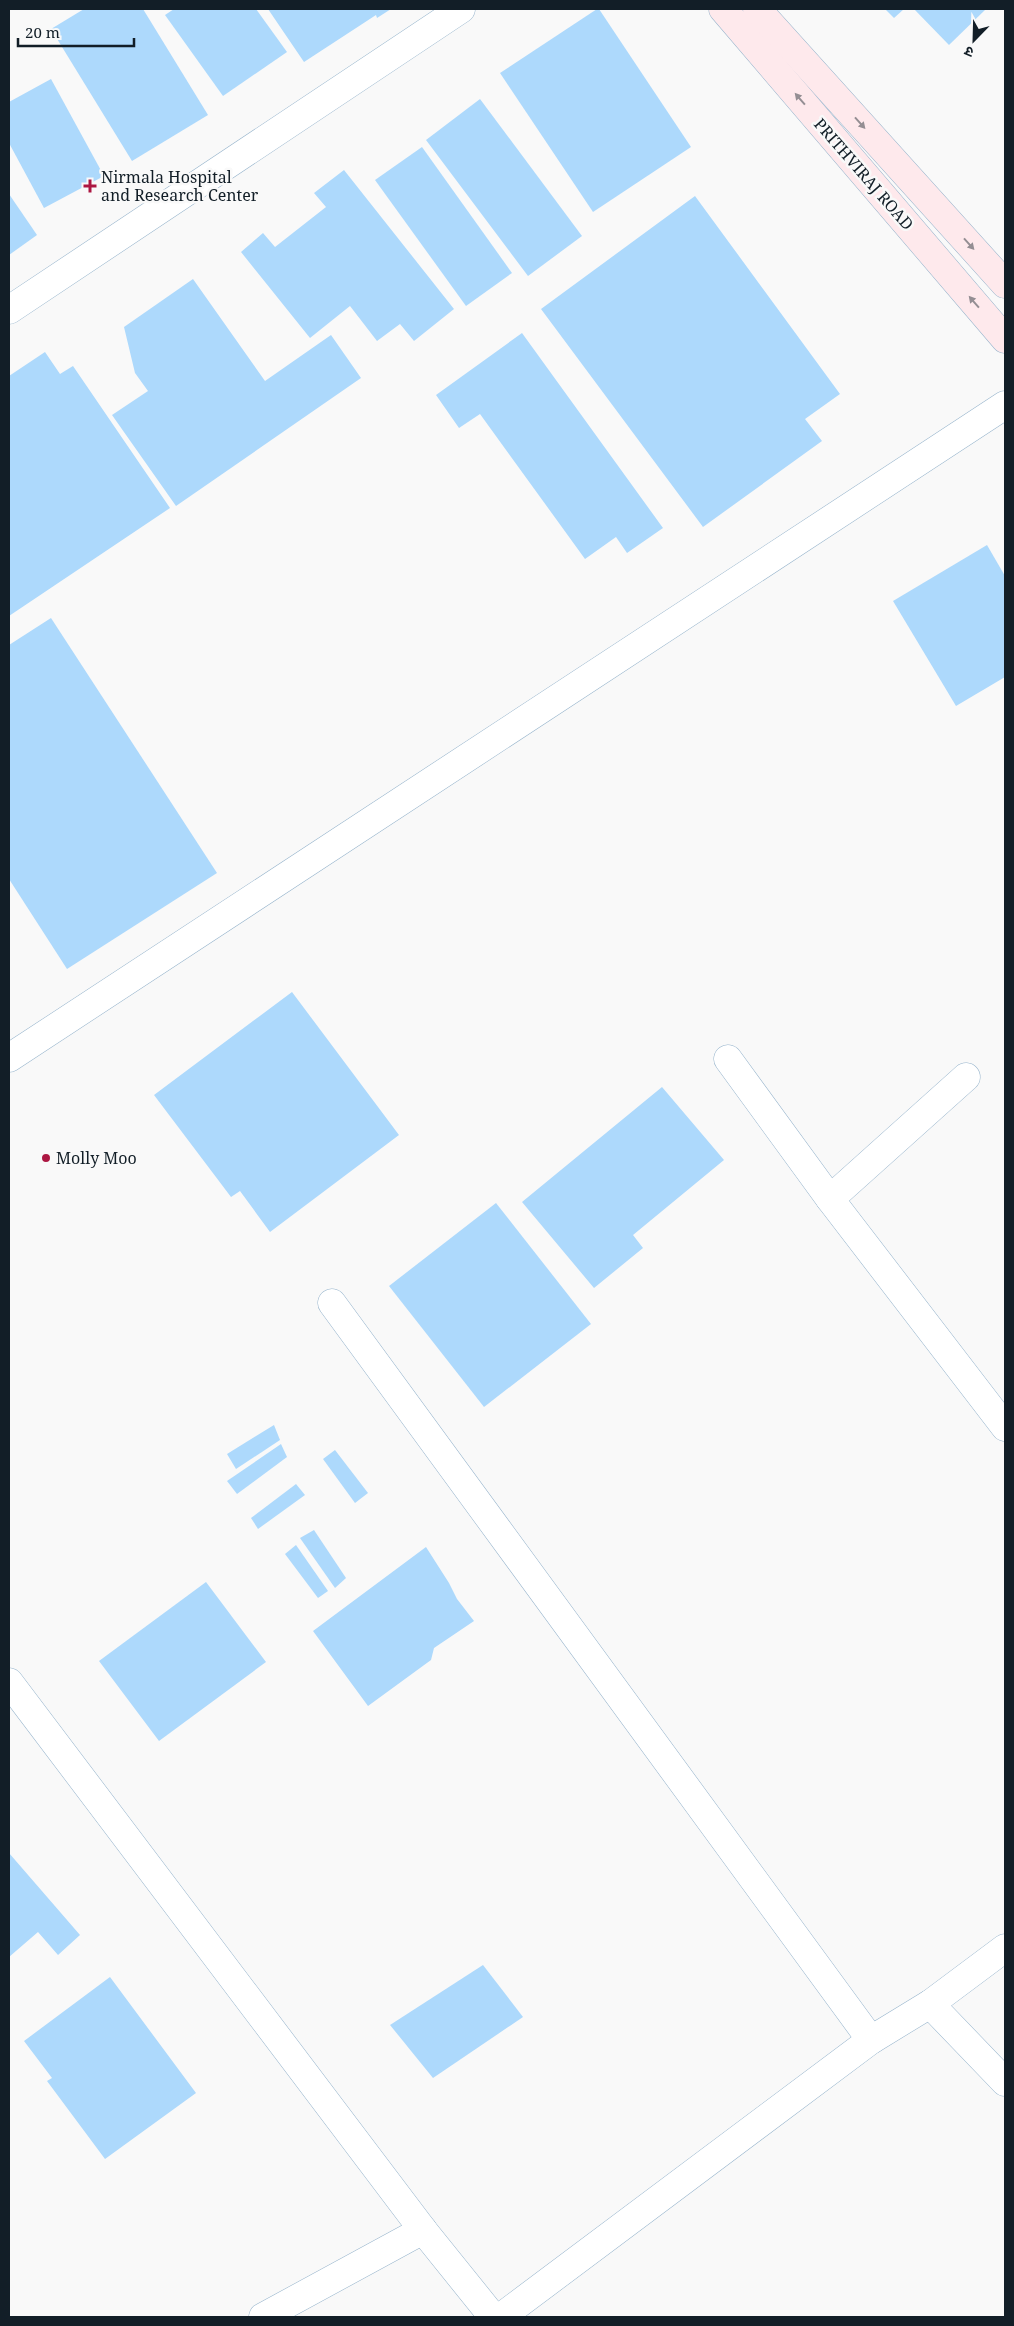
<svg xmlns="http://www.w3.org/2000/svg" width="1014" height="2326" font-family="'Noto Serif','Noto Sans Devanagari',serif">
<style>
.building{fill:#add9fc}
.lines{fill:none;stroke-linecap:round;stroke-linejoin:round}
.street-casing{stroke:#96b4cc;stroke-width:29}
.secondary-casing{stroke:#96b4cc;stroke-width:29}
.street{stroke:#fff;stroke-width:28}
.secondary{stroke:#fee9ec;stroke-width:28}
.oneway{fill:#948e93}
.poi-dot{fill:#ac1742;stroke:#f9f9f9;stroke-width:2}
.labels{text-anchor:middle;stroke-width:5;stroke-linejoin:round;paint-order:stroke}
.street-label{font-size:16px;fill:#121e27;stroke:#f9f9f9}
.poi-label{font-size:16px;fill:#121e27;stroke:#f9f9f9;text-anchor:start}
</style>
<rect width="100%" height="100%" fill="#f9f9f9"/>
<g class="building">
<polygon points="84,9 143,9 208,115 132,161 51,29"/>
<polygon points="174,9 256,9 287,52 223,96 165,15"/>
<polygon points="268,9 391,9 377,18 376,15 304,62"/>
<polygon points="597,9 599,9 691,147 593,212 500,73"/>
<polygon points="885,9 904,9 894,18"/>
<polygon points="914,9 986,9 949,45"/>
<polygon points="51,79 104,176 44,208 9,143 9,102"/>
<polygon points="480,99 582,236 528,276 426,140"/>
<polygon points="422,147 512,273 466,306 375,180"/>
<polygon points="344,170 454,309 414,341 400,324 377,341 350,306 310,338 241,252 263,233 275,247 326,207 314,193"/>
<polygon points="9,194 37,235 9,255"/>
<polygon points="695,196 840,394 805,419 822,441 703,527 541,309"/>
<polygon points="193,279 265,381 331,335 361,378 176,506 112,415 148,391 135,373 124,327"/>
<polygon points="522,333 663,528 627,553 616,537 585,559 480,414 459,428 436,395"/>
<polygon points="45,352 60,374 73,366 170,508 9,616 9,376"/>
<polygon points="987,545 1005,576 1005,677 956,706 893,601"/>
<polygon points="51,618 217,873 67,969 9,879 9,645"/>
<polygon points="292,992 399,1135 270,1232 240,1191 231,1197 154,1095"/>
<polygon points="662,1087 724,1160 633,1235 643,1248 594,1288 522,1202"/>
<polygon points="496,1203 591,1324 484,1407 389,1286"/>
<polygon points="274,1425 280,1440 236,1469 227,1454"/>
<polygon points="281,1444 287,1457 237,1494 227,1481"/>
<polygon points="335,1450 368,1493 355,1503 323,1459"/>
<polygon points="296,1484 305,1495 258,1529 251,1518"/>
<polygon points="314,1530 346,1578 335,1588 300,1538"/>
<polygon points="296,1545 328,1591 318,1598 285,1554"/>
<polygon points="426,1547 449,1583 457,1599 474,1621 434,1648 431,1660 368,1706 313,1631"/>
<polygon points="206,1582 266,1662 159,1741 99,1661"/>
<polygon points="9,1853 80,1935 58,1955 38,1932 9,1957"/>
<polygon points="483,1965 523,2017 433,2078 390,2025"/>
<polygon points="110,1977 196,2093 105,2159 47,2081 52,2078 24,2041"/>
</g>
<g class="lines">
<g class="street-casing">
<g id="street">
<polyline points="9,310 461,9"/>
<polyline points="9,1058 1005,405"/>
<polyline points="728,1059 830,1199 1005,1427"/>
<polyline points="830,1199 966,1077"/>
<polyline points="332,1303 871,2040"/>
<polyline points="9,1682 423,2230 493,2317"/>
<polyline points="930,2004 1005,2082"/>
<polyline points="263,2317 423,2230"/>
<polyline points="501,2317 871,2040 930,2004 1005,1948"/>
</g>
</g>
<g class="secondary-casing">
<g id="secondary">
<polyline points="723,9 1005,339"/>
<polyline points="757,9 1005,284"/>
</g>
</g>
<use href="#street" class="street"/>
<use href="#secondary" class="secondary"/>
</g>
<defs><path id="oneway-solid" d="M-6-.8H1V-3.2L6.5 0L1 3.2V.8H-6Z" transform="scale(1.25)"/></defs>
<g class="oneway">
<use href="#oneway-solid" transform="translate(800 99) rotate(-131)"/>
<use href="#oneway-solid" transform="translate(860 123) rotate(48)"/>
<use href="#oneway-solid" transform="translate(969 244) rotate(48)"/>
<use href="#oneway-solid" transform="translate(974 302) rotate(-131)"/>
</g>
<g class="poi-dot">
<path d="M87.5 178.5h5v5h5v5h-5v5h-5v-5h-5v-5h5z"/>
<circle cx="46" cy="1158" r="5"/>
</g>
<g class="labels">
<g class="street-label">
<text transform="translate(864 174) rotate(49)" y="6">PRITHVIRAJ ROAD</text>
</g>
<g class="poi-label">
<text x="101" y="183">Nirmala Hospital<tspan x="101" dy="18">and Research Center</tspan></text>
<text x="56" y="1164">Molly Moo</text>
</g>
</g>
<rect width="1014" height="2326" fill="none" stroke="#121e27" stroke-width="20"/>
<g transform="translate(974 40) rotate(203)" stroke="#f9f9f9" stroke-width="4" paint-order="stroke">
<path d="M0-4L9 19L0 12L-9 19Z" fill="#121e27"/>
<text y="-8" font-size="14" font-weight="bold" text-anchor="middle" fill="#121e27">उ</text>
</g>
<path d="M18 38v8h116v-8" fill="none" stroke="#121e27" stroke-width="2.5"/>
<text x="25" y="38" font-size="15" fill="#121e27" stroke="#f9f9f9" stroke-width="4" paint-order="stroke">20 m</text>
</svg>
